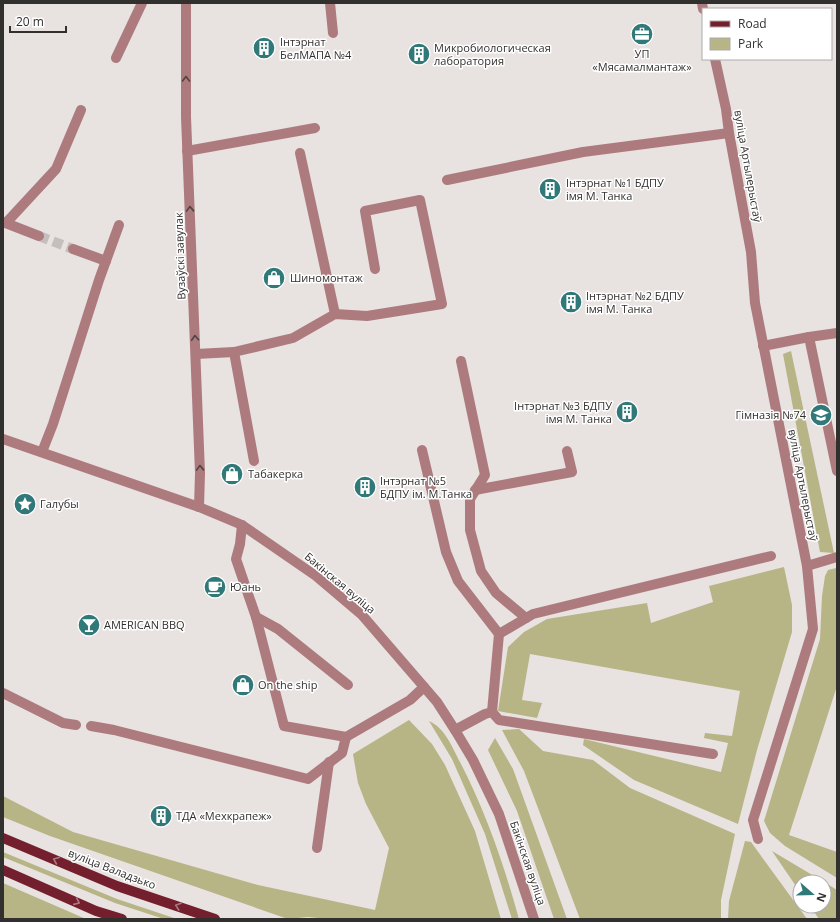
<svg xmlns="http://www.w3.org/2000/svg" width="840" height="922" font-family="'Open Sans',sans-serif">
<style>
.green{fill:#b7b486}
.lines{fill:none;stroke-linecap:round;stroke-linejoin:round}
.minor-tunnel{stroke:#c4bebd;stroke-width:10;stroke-dasharray:10 5;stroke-linecap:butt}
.minor{stroke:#ad7b7e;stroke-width:10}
.major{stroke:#741f2d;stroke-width:10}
.oneway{stroke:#514343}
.oneway2{stroke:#ac7981}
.labels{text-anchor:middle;stroke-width:3;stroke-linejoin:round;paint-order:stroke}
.poi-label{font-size:11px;fill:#32302f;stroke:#fff;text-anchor:start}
.street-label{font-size:11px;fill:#32302f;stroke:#fff}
</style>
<rect width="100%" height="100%" fill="#e8e2e0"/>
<g class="green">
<polygon points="791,351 834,553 820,552 783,354"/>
<polygon points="784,567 792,605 792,632 757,750 738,824 634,780 583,745 584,739 721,772 728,743 704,738 705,733 732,736 740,691 530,654 522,700 542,703 537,718 498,711 508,647 524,632 547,619 647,603 651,623 713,602 709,586"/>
<polygon points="836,568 837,686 789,835 837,852 837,878 785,846 770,833 764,821 820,639 822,596 825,576 828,570"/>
<polygon points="409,720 432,744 445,765 475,831 501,919 328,919 308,917 288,919 50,836 3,817 3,796 73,832 258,885 375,910 389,848 366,804 358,783 353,754"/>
<path d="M 429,721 C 445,728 452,747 460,762 C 486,812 504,865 519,919 L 512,919 L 485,834 L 452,759 Z"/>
<polygon points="519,729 543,751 593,760 630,788 735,834 721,900 721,919 580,919 524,771 502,730"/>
<polygon points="495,738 513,769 567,919 554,919 517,811 488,750"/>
<polygon points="745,841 751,842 807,919 728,919 729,901"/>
<polygon points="772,851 824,882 800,882 800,892"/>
<polygon points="3,852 117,899 177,919 164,919 115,903 3,857"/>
<polygon points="824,882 837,890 837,919 819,919 810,906 824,906"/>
<polygon points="3,883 86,919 3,919"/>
</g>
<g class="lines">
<polyline class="minor-tunnel" points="39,236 73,249"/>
<g class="minor">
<polyline points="186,3 186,117 200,473 199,507"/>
<polyline points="330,3 333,33"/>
<polyline points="702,3 703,9"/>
<polyline points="116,58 142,3"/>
<polyline points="715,59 726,109 729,133 751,252 755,303 807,566 813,629 753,820 758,839"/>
<polyline points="187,151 315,128"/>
<polyline points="300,153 335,314"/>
<polyline points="447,180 583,152 729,133"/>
<polyline points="3,222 39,236"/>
<polyline points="6,223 56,169 81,110"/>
<polyline points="73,249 106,261"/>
<polyline points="837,333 809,337 837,471"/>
<polyline points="763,346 809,337"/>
<polyline points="234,352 254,461"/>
<polyline points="196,354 234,352 293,338 335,314 367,316 442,304 420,200 365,211 375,269"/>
<polyline points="461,361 485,475 470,499 470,530 481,571 496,593 526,618"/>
<polyline points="3,439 199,507 242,525 316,576 362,615 437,702 455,730 473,760 499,814 534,919"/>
<polyline points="422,450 446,552 458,581 499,634"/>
<polyline points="42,452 53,424 99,280 119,225"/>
<polyline points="475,490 572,472 567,451"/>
<polyline points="242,525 240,544 236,559 256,617 284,726 346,737 410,700 424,687"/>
<polyline points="807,566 837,557"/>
<polyline points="256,617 278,629 348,685"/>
<polyline points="3,693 63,723 76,725"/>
<polyline points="492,712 499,634 533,614 771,556"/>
<polyline points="91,726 114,730 308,779 342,753 346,737"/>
<polyline points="455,730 485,714 492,712 499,720 713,754"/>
<polyline points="317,848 329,762"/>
</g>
<g class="major">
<polyline points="3,838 117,886 215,919"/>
<polyline points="3,870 96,911 122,919"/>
</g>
</g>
<defs><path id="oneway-chevron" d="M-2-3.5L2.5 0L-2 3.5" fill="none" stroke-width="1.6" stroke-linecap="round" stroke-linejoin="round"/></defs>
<g class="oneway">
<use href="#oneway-chevron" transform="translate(186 79) rotate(-90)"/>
<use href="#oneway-chevron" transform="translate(190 209) rotate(-92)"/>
<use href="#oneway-chevron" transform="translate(195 338) rotate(-93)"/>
<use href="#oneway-chevron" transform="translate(200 468) rotate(-92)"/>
</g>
<g class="oneway2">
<use href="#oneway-chevron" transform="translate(56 860) rotate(-157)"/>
<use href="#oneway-chevron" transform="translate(77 902) rotate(24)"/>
<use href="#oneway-chevron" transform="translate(178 906) rotate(-161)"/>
</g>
<defs>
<g id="office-disc" transform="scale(1.15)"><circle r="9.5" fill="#307978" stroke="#fff"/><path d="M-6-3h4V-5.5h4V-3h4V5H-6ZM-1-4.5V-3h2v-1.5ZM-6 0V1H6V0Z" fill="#fff"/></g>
<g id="building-disc" transform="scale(1.15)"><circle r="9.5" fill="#307978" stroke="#fff"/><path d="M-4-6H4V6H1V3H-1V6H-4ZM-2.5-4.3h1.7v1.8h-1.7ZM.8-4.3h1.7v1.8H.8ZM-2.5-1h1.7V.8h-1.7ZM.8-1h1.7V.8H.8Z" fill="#fff"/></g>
<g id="shop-disc" transform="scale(1.15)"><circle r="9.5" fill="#307978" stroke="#fff"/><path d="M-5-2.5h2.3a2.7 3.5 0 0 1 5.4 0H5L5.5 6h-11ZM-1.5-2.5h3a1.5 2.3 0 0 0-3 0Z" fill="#fff"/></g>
<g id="school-disc" transform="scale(1.15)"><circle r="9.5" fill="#307978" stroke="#fff"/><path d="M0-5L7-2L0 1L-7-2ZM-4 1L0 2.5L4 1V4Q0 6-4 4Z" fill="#fff"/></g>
<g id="sight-disc" transform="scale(1.15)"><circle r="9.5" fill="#307978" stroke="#fff"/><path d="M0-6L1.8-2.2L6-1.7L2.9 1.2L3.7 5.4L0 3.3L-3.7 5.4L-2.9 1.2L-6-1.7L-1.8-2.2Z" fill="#fff"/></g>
<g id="cafe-disc" transform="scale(1.15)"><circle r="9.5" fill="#307978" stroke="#fff"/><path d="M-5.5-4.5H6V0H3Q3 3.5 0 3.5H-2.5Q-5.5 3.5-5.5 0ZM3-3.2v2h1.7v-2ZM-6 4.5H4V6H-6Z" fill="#fff"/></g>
<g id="bar-disc" transform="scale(1.15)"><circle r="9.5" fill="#307978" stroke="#fff"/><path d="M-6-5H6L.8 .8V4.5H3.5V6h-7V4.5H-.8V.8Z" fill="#fff"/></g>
</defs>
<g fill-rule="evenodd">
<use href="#office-disc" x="642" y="34"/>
<use href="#building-disc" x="264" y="48"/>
<use href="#building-disc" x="419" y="54"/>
<use href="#building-disc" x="550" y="189"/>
<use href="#shop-disc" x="274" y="278"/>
<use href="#building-disc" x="571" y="302"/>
<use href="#building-disc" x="627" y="412"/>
<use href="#school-disc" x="821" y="415"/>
<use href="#shop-disc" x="232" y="474"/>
<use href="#building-disc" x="365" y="487"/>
<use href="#sight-disc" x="25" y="504"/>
<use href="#cafe-disc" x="215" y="587"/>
<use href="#bar-disc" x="89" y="625"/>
<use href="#shop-disc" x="243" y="685"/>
<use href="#building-disc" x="161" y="816"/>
</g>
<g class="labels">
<g class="poi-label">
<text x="280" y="46">Інтэрнат<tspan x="280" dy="13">БелМАПА №4</tspan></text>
<text x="434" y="52">Микробиологическая<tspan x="434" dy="13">лаборатория</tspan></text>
<text x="642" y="58" text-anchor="middle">УП<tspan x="642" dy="13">«Мясамалмантаж»</tspan></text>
<text x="566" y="187">Інтэрнат №1 БДПУ<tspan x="566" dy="13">імя М. Танка</tspan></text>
<text x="290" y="282">Шиномонтаж</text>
<text x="586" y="300">Інтэрнат №2 БДПУ<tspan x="586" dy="13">імя М. Танка</tspan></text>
<text x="612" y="410" text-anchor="end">Інтэрнат №3 БДПУ<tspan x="612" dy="13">імя М. Танка</tspan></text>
<text x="806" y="419" text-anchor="end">Гімназія №74</text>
<text x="248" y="478">Табакерка</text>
<text x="380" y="485">Інтэрнат №5<tspan x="380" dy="13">БДПУ ім. М.Танка</tspan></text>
<text x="40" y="508">Галубы</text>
<text x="230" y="591">Юань</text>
<text x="104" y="629">AMERICAN BBQ</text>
<text x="258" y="689">On the ship</text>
<text x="176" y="820">ТДА «Мехкрапеж»</text>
</g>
<g class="street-label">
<text transform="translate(748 166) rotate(80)" y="4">вуліца Артылерыстаў</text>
<text transform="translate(180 256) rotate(-92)" y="4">Вузаўскі завулак</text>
<text transform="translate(803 485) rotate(79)" y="4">вуліца Артылерыстаў</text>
<text transform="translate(340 583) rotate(40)" y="4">Бакінская вуліца</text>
<text transform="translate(528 863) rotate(71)" y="4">Бакінская вуліца</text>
<text transform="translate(112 869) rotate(21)" y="4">вуліца Валадзько</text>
</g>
</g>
<rect width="840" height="922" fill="none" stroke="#32302f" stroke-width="8"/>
<rect x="702" y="8" width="130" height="52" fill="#ffffff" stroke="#adacac"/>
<rect x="710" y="21" width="20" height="6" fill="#741f2d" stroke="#adacac"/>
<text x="738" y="28" font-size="12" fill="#32302f">Road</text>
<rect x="710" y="38" width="20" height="12" fill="#b7b486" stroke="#adacac"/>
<text x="738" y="48" font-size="12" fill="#32302f">Park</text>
<g transform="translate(812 894) rotate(110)"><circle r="19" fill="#ffffff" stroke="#adacac"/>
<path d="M0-3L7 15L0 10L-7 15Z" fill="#307978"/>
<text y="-6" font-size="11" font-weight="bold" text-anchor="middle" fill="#32302f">N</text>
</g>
<path d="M10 26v6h56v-6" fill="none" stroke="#32302f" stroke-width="2"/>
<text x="16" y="26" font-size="12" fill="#32302f" stroke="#ffffff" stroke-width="3" paint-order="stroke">20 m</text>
</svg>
